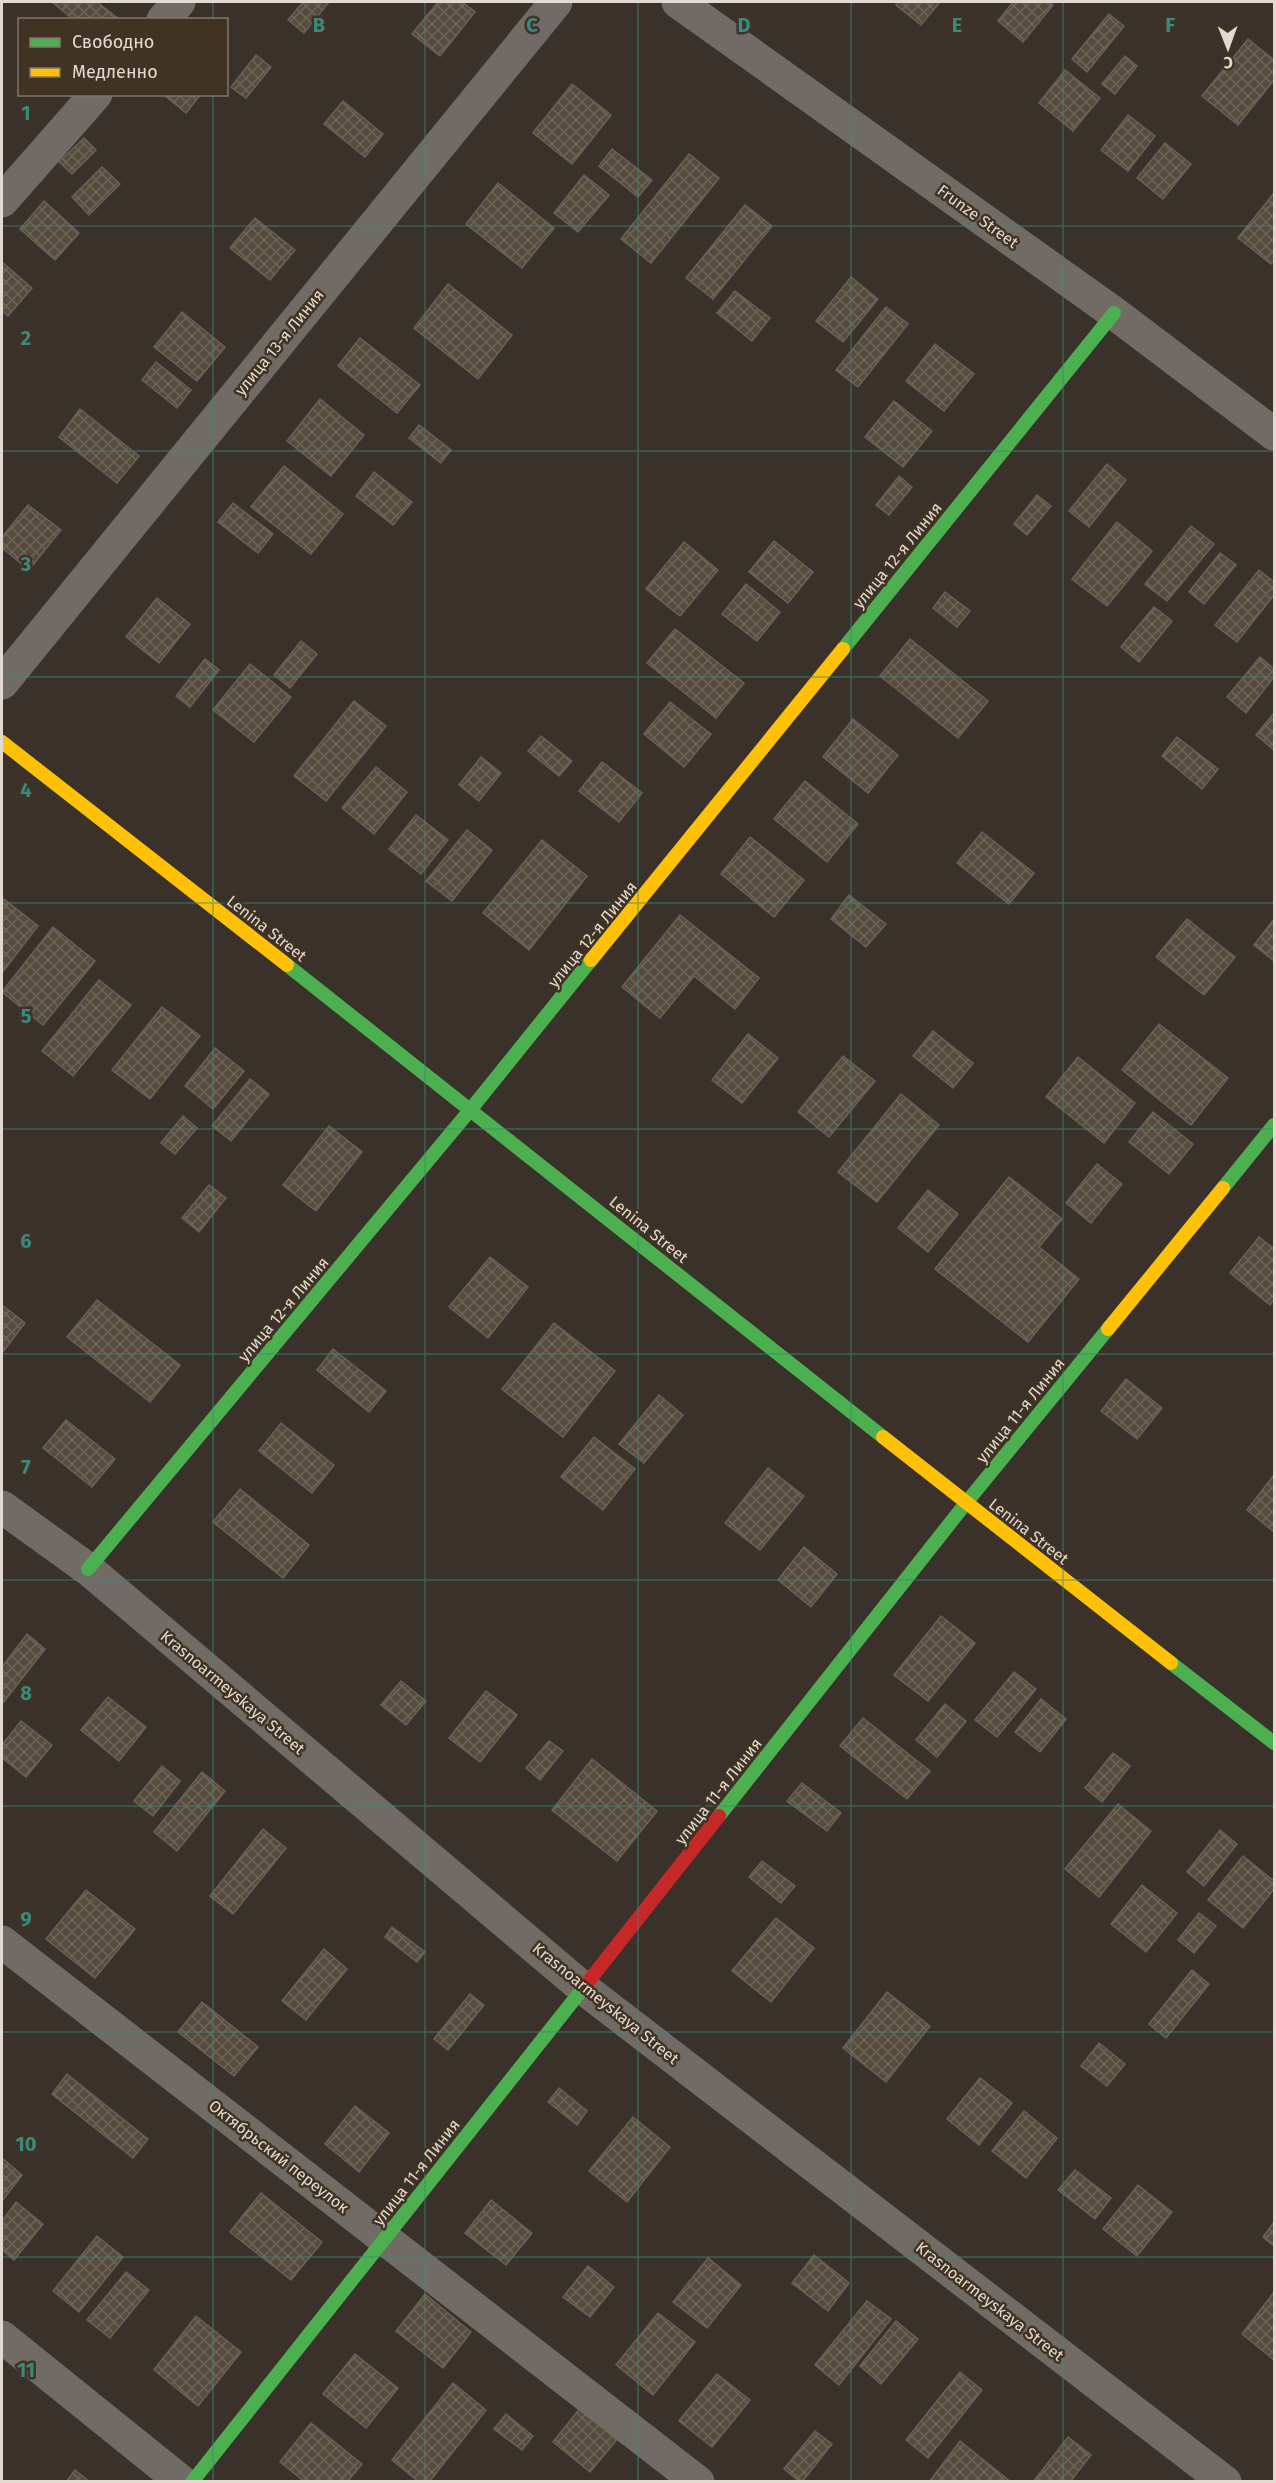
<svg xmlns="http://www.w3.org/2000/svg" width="1276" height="2483" font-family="'Fira Sans',sans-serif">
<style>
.building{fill:url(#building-cross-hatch);stroke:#68615a;stroke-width:1.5}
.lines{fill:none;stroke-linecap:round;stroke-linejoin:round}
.street{stroke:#716b65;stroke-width:33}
.fast{stroke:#4caf50;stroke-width:14}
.slow{stroke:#ffc107;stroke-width:14}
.jam{stroke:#c62828;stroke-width:14}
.grid{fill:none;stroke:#398a82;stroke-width:1.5;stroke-opacity:0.55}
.labels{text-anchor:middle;stroke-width:5;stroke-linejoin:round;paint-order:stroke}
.street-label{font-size:16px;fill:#e2dad0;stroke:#403324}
.grid-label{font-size:20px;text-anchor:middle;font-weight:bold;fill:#398a82;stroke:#403324;stroke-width:5;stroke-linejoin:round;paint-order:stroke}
</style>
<defs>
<pattern id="building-cross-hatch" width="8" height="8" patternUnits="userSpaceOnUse" patternTransform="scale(1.5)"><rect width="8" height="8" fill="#564c3d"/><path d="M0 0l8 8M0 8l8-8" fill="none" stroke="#6e6558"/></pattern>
</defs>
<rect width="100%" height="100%" fill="#3a322a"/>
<g class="building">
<polygon points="52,2 97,2 120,20 74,20"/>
<polygon points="303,2 329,2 304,33 288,20"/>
<polygon points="438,2 462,2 475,12 440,56 412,34"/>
<polygon points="898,2 940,2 921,25 896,5"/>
<polygon points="1013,2 1049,2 1053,5 1023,42 998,21"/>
<polygon points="1109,14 1124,26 1087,72 1072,59"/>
<polygon points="1248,39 1274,60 1274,80 1238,125 1202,96"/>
<polygon points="256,55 271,67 246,98 231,87"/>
<polygon points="1125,56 1137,66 1115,94 1102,84"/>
<polygon points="1065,70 1100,98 1073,131 1039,103"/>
<polygon points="572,84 611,115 572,164 533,133"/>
<polygon points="163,94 201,94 186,113"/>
<polygon points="343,101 383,134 365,157 324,124"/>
<polygon points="1128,115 1155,136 1128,171 1101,150"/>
<polygon points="84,138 96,150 72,174 59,162"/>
<polygon points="1165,143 1191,164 1163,199 1137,178"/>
<polygon points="612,149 652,180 638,197 599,166"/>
<polygon points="689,154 719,178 651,263 621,239"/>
<polygon points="102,167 120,184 89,215 72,197"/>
<polygon points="584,175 609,195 578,232 554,213"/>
<polygon points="498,183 554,228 522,268 466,224"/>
<polygon points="1274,193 1274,260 1271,264 1238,238"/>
<polygon points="44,201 79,233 55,260 20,229"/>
<polygon points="745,205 772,226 713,299 686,278"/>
<polygon points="255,218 295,250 270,280 230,248"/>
<polygon points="2,262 32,288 8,316 2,311"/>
<polygon points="851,277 878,299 843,342 816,321"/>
<polygon points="448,284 512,335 478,379 414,328"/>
<polygon points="735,291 770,318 752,341 717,313"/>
<polygon points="886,307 908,324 858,387 836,370"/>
<polygon points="182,312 225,347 197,381 154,347"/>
<polygon points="360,338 420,385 397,413 338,366"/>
<polygon points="935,344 974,374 944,411 906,381"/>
<polygon points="156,362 191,390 177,408 142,380"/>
<polygon points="320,399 364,435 331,476 287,441"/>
<polygon points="894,401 932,431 903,467 865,437"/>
<polygon points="80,409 139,456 117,483 59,437"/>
<polygon points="419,425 451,450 441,463 409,438"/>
<polygon points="1107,464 1126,480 1089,527 1069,511"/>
<polygon points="284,466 343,514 311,554 251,507"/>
<polygon points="374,472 412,502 393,525 356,496"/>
<polygon points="899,476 912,487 889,515 876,505"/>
<polygon points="1037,495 1051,506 1027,535 1014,524"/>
<polygon points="233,503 273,534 258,553 218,522"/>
<polygon points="28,505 61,530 29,570 2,548 2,537"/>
<polygon points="1117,522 1152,551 1107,606 1072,579"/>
<polygon points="1191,526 1214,544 1167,601 1145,584"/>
<polygon points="774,541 813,572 788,603 749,572"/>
<polygon points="684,542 718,570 680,616 646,589"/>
<polygon points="1220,553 1236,565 1204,604 1189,592"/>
<polygon points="1259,570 1274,582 1274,595 1237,642 1215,625"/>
<polygon points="746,584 780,612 757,641 722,614"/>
<polygon points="945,592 970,611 957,627 933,608"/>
<polygon points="157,598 190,624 159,663 126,637"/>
<polygon points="1154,607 1172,621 1139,662 1121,647"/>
<polygon points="675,629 744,683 716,718 647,663"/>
<polygon points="910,639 988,701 958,738 880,676"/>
<polygon points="301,641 317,654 290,688 274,675"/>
<polygon points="1260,657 1274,669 1274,677 1246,713 1227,697"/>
<polygon points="205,659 219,670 190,707 176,696"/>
<polygon points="250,664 291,697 254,742 213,710"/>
<polygon points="354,701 386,726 326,801 294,776"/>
<polygon points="670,702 711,734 684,767 644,734"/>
<polygon points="1274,713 1274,750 1256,735"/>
<polygon points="853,719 898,755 868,793 823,757"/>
<polygon points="541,736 572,761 559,776 528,751"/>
<polygon points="1177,737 1218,769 1202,789 1162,756"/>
<polygon points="481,757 501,773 479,801 459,785"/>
<polygon points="602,762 642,793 619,822 579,791"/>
<polygon points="376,767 407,792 374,834 342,808"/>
<polygon points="805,781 858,824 827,862 774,819"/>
<polygon points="416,815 448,840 421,874 389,849"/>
<polygon points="467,830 492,850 452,901 426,881"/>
<polygon points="982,832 1034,873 1009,904 957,863"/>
<polygon points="750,837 804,880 774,917 721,874"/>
<polygon points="542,840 587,876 529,950 483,913"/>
<polygon points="849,895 886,924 866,947 831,919"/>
<polygon points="4,899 38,926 2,973 2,902"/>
<polygon points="680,915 759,978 735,1009 694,976 660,1018 622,987"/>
<polygon points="1187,919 1235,957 1204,995 1156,957"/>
<polygon points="1274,919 1274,961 1254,945"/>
<polygon points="53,927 95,961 43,1025 2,992"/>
<polygon points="99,980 131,1005 73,1076 42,1051"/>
<polygon points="162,1007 200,1036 150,1099 112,1070"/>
<polygon points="1159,1024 1228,1078 1191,1125 1122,1070"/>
<polygon points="933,1031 973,1063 953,1088 913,1056"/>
<polygon points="748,1034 778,1058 742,1103 712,1080"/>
<polygon points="215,1048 244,1071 213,1109 185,1086"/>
<polygon points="843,1056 875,1081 829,1137 798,1112"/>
<polygon points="1078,1057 1135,1103 1104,1143 1046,1097"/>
<polygon points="250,1079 269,1094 231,1141 212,1126"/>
<polygon points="901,1094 939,1125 877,1202 838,1172"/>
<polygon points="1153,1112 1193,1144 1169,1174 1129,1142"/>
<polygon points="183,1116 197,1128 175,1154 161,1143"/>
<polygon points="329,1126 362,1152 316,1211 283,1185"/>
<polygon points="1097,1164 1122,1184 1091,1223 1066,1203"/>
<polygon points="1009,1177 1062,1219 1039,1247 1079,1279 1028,1342 935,1269"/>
<polygon points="209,1185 226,1198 199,1232 182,1218"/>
<polygon points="928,1190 958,1214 928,1252 898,1228"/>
<polygon points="1259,1237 1274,1249 1274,1299 1270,1305 1230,1273"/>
<polygon points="490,1257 528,1287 488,1338 449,1307"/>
<polygon points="97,1300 180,1365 150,1402 67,1337"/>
<polygon points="2,1305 25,1323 2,1353"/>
<polygon points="554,1323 615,1371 563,1437 502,1389"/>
<polygon points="333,1349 386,1391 369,1412 317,1370"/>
<polygon points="1126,1379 1162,1408 1137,1439 1101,1411"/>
<polygon points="659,1395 683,1415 644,1463 619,1444"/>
<polygon points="66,1420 115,1459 92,1487 43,1448"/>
<polygon points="281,1423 334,1465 312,1493 259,1451"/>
<polygon points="594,1437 635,1469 603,1510 561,1477"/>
<polygon points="768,1468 804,1496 760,1550 725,1523"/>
<polygon points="1274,1475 1274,1532 1247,1510"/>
<polygon points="240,1489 309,1545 283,1578 213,1522"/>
<polygon points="804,1547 837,1574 811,1607 778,1580"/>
<polygon points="941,1616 975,1643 928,1701 894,1675"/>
<polygon points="27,1634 45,1649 2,1704 2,1667"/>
<polygon points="1014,1672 1036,1689 997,1737 975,1720"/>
<polygon points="401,1681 426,1701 406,1725 381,1705"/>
<polygon points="486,1691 517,1715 480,1762 449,1738"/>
<polygon points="108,1697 146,1727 119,1761 81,1730"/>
<polygon points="1041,1699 1066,1719 1040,1752 1015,1732"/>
<polygon points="945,1704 966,1721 937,1757 916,1740"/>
<polygon points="863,1718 930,1771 907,1799 840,1746"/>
<polygon points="21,1721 52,1745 26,1777 2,1758 2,1745"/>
<polygon points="549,1741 563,1751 540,1780 526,1768"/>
<polygon points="1113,1753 1130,1766 1102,1802 1085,1788"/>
<polygon points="592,1759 657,1811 617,1861 552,1810"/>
<polygon points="162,1766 180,1781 153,1816 134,1801"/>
<polygon points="202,1772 225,1791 177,1851 154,1832"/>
<polygon points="802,1783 841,1813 827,1831 787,1801"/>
<polygon points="1118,1804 1151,1831 1099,1897 1065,1869"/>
<polygon points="263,1829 286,1848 233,1914 210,1896"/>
<polygon points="1220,1830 1237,1844 1204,1886 1187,1872"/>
<polygon points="1243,1856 1274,1881 1274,1889 1243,1928 1208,1900"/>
<polygon points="762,1861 795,1886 781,1903 749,1877"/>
<polygon points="1142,1885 1177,1913 1146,1952 1111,1924"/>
<polygon points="86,1890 135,1929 95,1978 46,1939"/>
<polygon points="1199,1913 1216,1926 1194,1953 1178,1940"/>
<polygon points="776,1918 814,1948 771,2002 732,1971"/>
<polygon points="392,1927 425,1952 417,1962 385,1937"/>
<polygon points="324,1949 347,1969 306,2020 282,2001"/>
<polygon points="1192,1970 1209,1984 1166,2038 1149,2024"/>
<polygon points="887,1992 930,2026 886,2082 843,2048"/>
<polygon points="470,1994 484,2005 448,2050 434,2039"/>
<polygon points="202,2002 258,2047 234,2076 178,2032"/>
<polygon points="1099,2043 1125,2064 1107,2086 1081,2066"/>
<polygon points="67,2074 148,2139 133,2158 52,2094"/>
<polygon points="980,2078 1012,2103 979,2145 947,2119"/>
<polygon points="559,2088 587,2111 577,2125 548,2102"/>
<polygon points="355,2106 389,2133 359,2172 325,2144"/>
<polygon points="1024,2111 1057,2138 1026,2178 992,2151"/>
<polygon points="633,2117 670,2147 627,2202 589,2171"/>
<polygon points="2,2158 22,2175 2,2201"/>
<polygon points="1075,2170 1111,2198 1095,2219 1058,2190"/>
<polygon points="1138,2185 1172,2212 1137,2256 1103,2229"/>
<polygon points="261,2193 322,2242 291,2280 230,2232"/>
<polygon points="491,2200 532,2233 506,2265 465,2233"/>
<polygon points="16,2202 43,2224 14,2260 2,2250 2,2221"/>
<polygon points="1274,2222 1274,2246 1263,2237"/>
<polygon points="97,2236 123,2257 79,2312 53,2291"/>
<polygon points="814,2255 849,2283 828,2311 792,2283"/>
<polygon points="708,2258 741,2285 707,2328 673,2302"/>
<polygon points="588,2266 614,2287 590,2317 563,2297"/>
<polygon points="126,2272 149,2290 110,2338 87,2320"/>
<polygon points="1274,2292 1274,2360 1242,2334"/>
<polygon points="425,2294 471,2332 443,2368 396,2331"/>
<polygon points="867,2301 891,2319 839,2385 815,2365"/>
<polygon points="658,2313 695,2342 653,2395 616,2365"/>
<polygon points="196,2316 241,2352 198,2406 154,2370"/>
<polygon points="896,2321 918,2339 881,2384 860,2366"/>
<polygon points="355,2354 398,2388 366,2428 323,2394"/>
<polygon points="960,2372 982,2390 928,2458 906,2440"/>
<polygon points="717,2374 750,2400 712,2447 679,2421"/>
<polygon points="453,2383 486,2410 429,2482 419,2482 392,2460"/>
<polygon points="581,2407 619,2437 590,2472 553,2442"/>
<polygon points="506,2414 533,2436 522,2450 494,2429"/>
<polygon points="311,2423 362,2464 347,2482 305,2482 280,2462"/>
<polygon points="815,2431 832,2444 802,2482 800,2482 784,2469"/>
<polygon points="1068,2437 1091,2455 1070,2482 1033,2482"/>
<polygon points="960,2441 1011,2482 929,2482"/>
<polygon points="75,2470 90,2482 66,2482"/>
</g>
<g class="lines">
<g class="street">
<polyline points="678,2 1114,313 1274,434"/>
<polyline points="163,20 179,2"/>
<polyline points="2,201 96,94"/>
<polyline points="2,683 556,2"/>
<polyline points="2,1507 88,1569 583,1988 1225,2482"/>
<polyline points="2,1942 698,2482"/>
<polyline points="2,2337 182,2482"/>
</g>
<g class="fast">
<polyline points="843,649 1114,313"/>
<polyline points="287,965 883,1437"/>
<polyline points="1223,1188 1274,1125"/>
<polyline points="88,1569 471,1109 591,960"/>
<polyline points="1171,1663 1274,1743"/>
<polyline points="719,1816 966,1503 1108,1329"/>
<polyline points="192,2482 588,1982"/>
</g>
<g class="slow">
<polyline points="2,742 287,965"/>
<polyline points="591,960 843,649"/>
<polyline points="1108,1329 1223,1188"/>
<polyline points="883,1437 1171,1663"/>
</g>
<polyline class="jam" points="588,1982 719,1816"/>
</g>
<path class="grid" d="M 213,2 L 213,20M 425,2 L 425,2482M 638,2 L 638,2482M 851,2 L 851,2482M 1063,2 L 1063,2482M 213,94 L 213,2482M 2,226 L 1274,226M 2,451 L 1274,451M 2,677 L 1274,677M 2,903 L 1274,903M 2,1129 L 1274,1129M 2,1354 L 1274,1354M 2,1580 L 1274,1580M 2,1806 L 1274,1806M 2,2032 L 1274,2032M 2,2257 L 1274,2257"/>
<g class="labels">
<g class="street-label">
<text transform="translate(978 216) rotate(36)" y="6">Frunze Street</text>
<text transform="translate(279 342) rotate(-51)" y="6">улица 13-я Линия</text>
<text transform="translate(897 555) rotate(-51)" y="6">улица 12-я Линия</text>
<text transform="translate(267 928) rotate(38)" y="6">Lenina Street</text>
<text transform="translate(592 934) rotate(-51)" y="6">улица 12-я Линия</text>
<text transform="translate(649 1229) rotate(39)" y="6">Lenina Street</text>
<text transform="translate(283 1309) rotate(-50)" y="6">улица 12-я Линия</text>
<text transform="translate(1020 1410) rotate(-51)" y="6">улица 11-я Линия</text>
<text transform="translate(1029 1531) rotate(38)" y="6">Lenina Street</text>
<text transform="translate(233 1692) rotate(40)" y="6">Krasnoarmeyskaya Street</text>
<text transform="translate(718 1791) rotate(-52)" y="6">улица 11-я Линия</text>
<text transform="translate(606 2003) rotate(39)" y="6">Krasnoarmeyskaya Street</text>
<text transform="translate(279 2156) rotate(38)" y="6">Октябрьский переулок</text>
<text transform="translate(416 2172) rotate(-52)" y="6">улица 11-я Линия</text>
<text transform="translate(990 2301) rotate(38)" y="6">Krasnoarmeyskaya Street</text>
</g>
</g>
<g class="grid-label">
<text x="319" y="32">B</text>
<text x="532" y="32">C</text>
<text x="744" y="32">D</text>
<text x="957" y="32">E</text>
<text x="1170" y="32">F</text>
<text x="26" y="120">1</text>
<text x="26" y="345">2</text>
<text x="26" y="571">3</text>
<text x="26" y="797">4</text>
<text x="26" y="1023">5</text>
<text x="26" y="1248">6</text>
<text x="26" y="1474">7</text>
<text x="26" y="1700">8</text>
<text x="26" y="1926">9</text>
<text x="26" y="2151">10</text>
<text x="26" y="2377">11</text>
</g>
<rect width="1276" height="2483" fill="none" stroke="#e2dad0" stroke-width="6"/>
<rect x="18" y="18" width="210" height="78" fill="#403324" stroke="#817669" stroke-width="1.5"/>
<rect x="30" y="38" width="30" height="9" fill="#4caf50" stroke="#817669" stroke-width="1.5"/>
<text x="72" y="48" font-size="18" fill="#e2dad0">Свободно</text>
<rect x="30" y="68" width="30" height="9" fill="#ffc107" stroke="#817669" stroke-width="1.5"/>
<text x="72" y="78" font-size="18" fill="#e2dad0">Медленно</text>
<g transform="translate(1228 48) rotate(179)" stroke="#403324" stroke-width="4.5" paint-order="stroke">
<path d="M0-4.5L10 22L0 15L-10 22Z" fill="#e2dad0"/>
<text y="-9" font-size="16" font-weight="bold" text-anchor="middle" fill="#e2dad0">С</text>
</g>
</svg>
